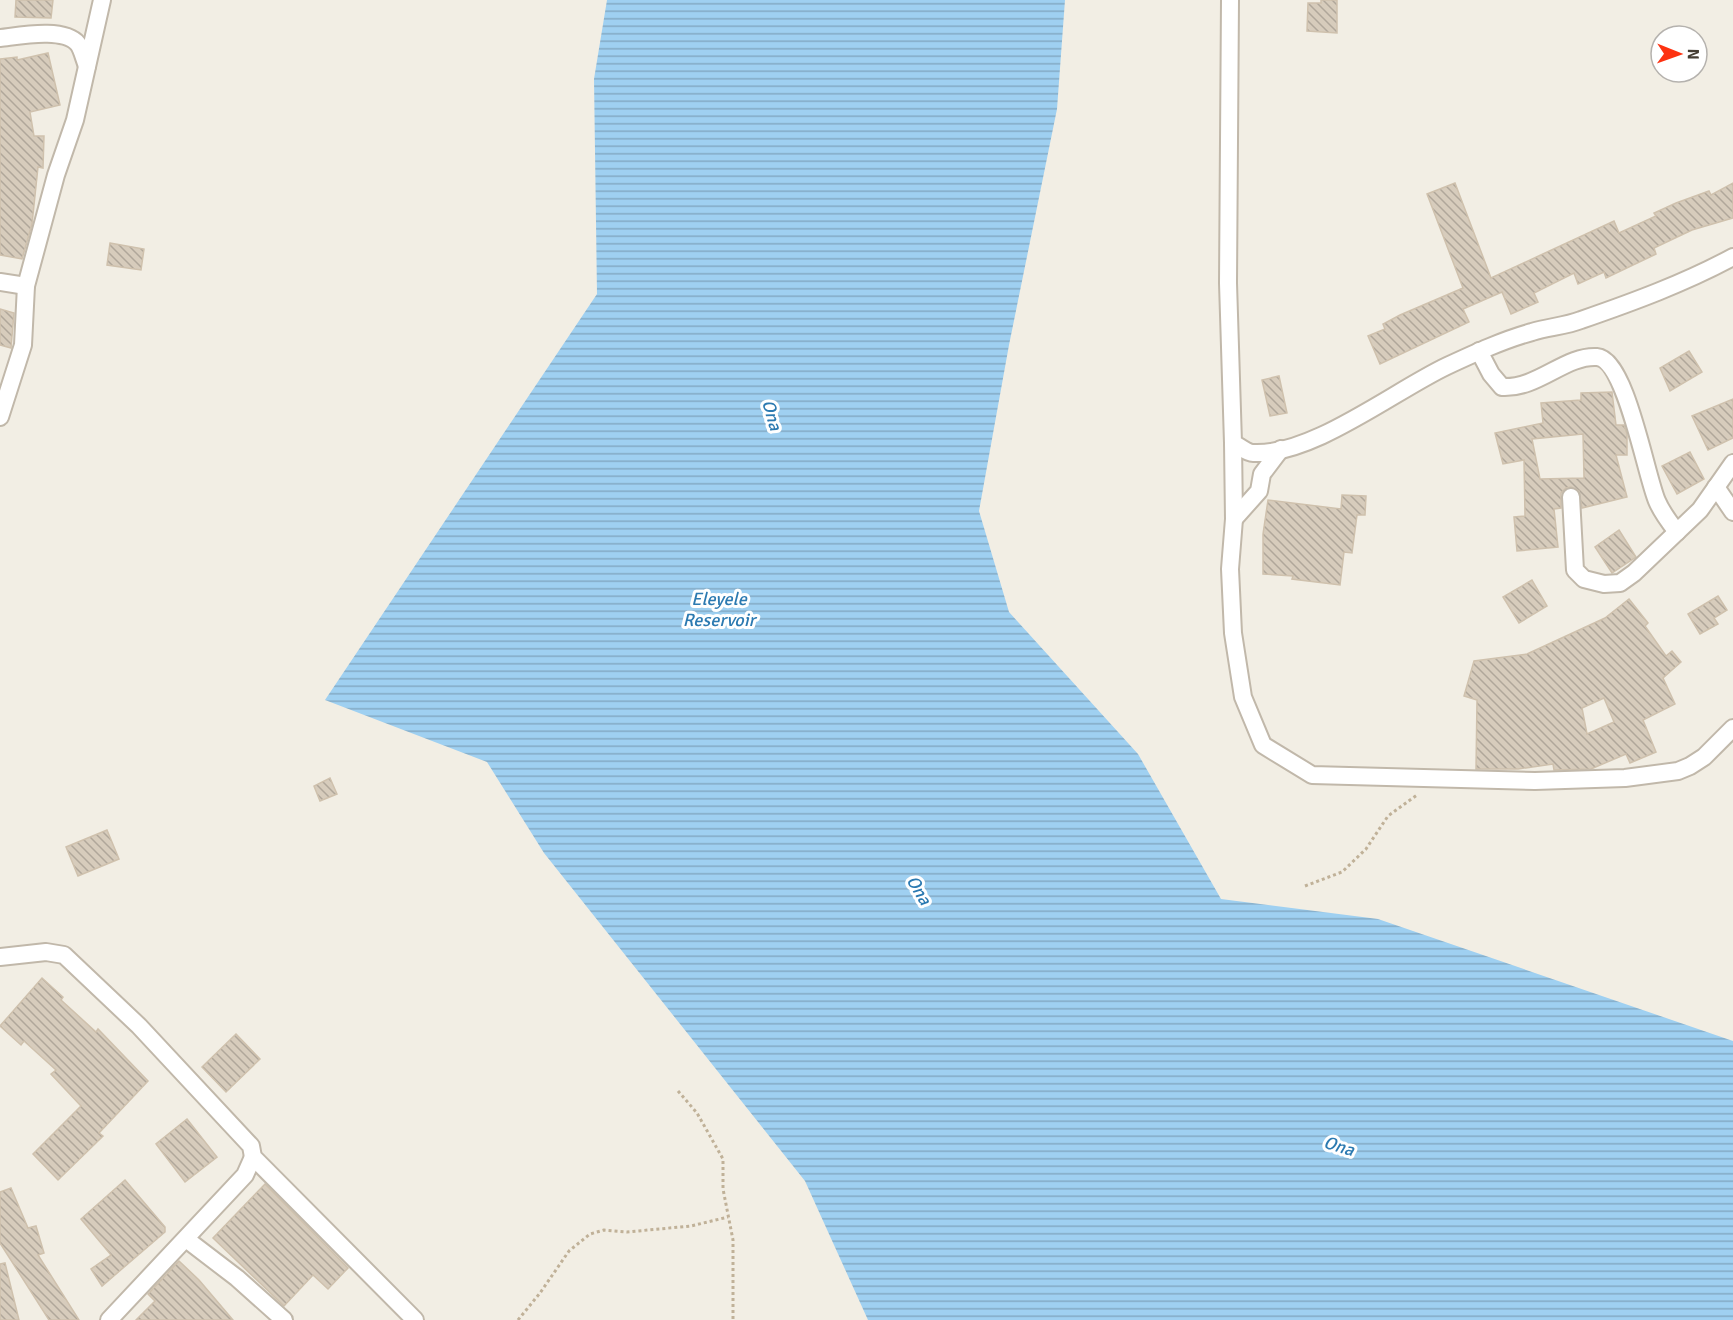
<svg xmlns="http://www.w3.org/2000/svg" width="1733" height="1320" font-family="Signika,sans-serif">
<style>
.water{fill:url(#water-rules)}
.building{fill:url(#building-back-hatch);stroke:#cfc1ad;stroke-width:1.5;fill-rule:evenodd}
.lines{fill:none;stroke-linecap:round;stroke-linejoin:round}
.street-casing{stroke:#c1b8aa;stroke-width:20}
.path{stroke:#c0b198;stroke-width:3;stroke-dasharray:3 3;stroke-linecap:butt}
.street{stroke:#fff;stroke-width:16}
.labels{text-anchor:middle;stroke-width:6;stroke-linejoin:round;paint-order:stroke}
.water-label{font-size:18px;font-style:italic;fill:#2c7ab1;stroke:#fff}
</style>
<defs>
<pattern id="water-rules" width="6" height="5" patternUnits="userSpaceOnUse" patternTransform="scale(1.5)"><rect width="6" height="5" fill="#9fd0f1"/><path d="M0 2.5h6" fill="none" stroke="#83aac4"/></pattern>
<pattern id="building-back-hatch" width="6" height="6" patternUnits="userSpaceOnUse" patternTransform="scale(1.5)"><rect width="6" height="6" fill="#d7ccbc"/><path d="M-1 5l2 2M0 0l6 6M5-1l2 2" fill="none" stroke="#b0a79a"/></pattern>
</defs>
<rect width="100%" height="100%" fill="#f2eee4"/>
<polygon class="water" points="607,0 1065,0 1057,109 1009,345 979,511 1009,612 1138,754 1221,899 1378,919 1733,1041 1733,1320 868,1320 805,1181 544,853 487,762 325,700 597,294 594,79"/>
<g class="building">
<polygon points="16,0 53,0 51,18 15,17"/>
<polygon points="1321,0 1337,0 1337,33 1307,31 1308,3 1321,3"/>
<polygon points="48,53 60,105 30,112 34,136 44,136 43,168 38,167 32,224 22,259 0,255 0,59 17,57 17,60"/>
<polygon points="1455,183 1491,278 1614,221 1619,233 1656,216 1654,213 1676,203 1709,191 1711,195 1733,183 1733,218 1692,230 1654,248 1656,254 1606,278 1604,272 1578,284 1574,273 1534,293 1538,302 1511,314 1502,292 1463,309 1469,322 1380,364 1368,336 1385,329 1383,324 1400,315 1463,288 1427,194"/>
<polygon points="110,243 144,249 141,270 107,265"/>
<polygon points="0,309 14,313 11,348 0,345"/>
<polygon points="1689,351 1702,372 1670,391 1660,368"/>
<polygon points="1279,376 1287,413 1270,416 1262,380"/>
<path d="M 1612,392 L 1616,425 L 1624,425 L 1627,434 L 1627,455 L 1616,455 L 1627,497 L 1582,508 L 1579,491 L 1571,487 L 1566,488 L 1561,493 L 1561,508 L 1554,509 L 1558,547 L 1517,551 L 1514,517 L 1525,516 L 1524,460 L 1503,464 L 1495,433 L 1543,423 L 1541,403 L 1581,400 L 1581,393 ZM 1583,434 L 1584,478 L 1540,479 L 1532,439 Z"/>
<polygon points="1733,399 1733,438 1708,450 1692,416"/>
<polygon points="1690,452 1704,479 1677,494 1662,466"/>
<polygon points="1342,495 1366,496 1365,515 1357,515 1352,553 1344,552 1340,585 1292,579 1293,576 1263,574 1263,534 1268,500 1341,509"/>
<polygon points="1619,530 1636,557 1612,573 1595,547"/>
<polygon points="1532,580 1547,606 1519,623 1503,597"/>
<polygon points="1718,596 1727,610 1714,618 1718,624 1700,634 1688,614"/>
<path d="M 1629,599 L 1648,623 L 1645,626 L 1666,656 L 1672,651 L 1681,662 L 1663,678 L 1675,704 L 1643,720 L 1656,752 L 1630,763 L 1626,754 L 1591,769 L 1554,770 L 1553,764 L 1518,769 L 1476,769 L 1477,700 L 1464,696 L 1474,661 L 1527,654 L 1605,618 ZM 1604,698 L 1614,722 L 1587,734 L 1582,708 Z"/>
<polygon points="330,778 337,794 320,801 314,786"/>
<polygon points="107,830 119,859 78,876 66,847"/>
<polygon points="42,978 63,997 61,1000 96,1032 98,1029 148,1081 99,1133 103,1136 58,1180 33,1154 81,1106 51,1074 56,1070 24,1041 21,1045 0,1026"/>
<polygon points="236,1034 260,1059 226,1092 202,1067"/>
<polygon points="187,1119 217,1157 185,1182 156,1144"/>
<polygon points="125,1180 165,1227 165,1232 102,1286 91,1269 111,1255 81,1219"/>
<polygon points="265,1184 348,1268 328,1289 313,1275 284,1306 213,1238"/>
<polygon points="11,1188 28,1228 36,1226 44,1253 38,1255 79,1320 49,1320 0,1243 0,1192"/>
<polygon points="179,1261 199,1280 233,1320 136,1320 155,1301 148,1294"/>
<polygon points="5,1263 19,1320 0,1320 0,1264"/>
</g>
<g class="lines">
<g class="street-casing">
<g id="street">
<path d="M 1230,0 L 1228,283 L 1233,443 C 1239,446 1247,453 1253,453 C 1312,456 1394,391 1447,366 C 1475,353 1503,340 1532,332 C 1548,327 1566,326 1581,320 C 1633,302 1685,283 1733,257"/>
<path d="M 0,38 C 19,36 64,27 78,44 C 82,49 84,59 87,66"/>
<polyline points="0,282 26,286"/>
<path d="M 1479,351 L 1491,374 L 1502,387 C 1538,389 1565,355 1597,357 C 1626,359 1646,476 1657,501 C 1662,513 1670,523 1677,532"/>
<polyline points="0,417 23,345 26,286 56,175 75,120 102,0"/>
<polyline points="1233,443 1234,519 1230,569 1233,633 1243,697 1263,745 1312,775 1535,781 1625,778 1678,771 1690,766 1704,757 1733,728"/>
<polyline points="1716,487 1733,512"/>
<polyline points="1571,497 1575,570 1584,579 1604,584 1620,583 1634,573 1700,510 1733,463"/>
<polyline points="1234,519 1259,491 1262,474 1281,449"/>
<polyline points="0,957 46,952 64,955 139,1026 251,1146 253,1157 415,1320"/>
<polyline points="186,1239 237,1278 284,1320"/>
<polyline points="109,1320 245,1175 253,1157"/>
</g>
</g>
<g class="path">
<polyline points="1305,886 1342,872 1366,849 1388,816 1417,795"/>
<polyline points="678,1091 697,1113 723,1159 723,1189 733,1240 733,1320"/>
<polyline points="518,1320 540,1293 569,1251 590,1234 604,1230 627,1232 691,1226 728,1217"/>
</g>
<use href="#street" class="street"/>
</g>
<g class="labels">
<g class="water-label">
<text transform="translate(772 415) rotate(74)" y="6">Ona</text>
<text x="719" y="605">Eleyele<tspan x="719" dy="21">Reservoir</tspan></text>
<text transform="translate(919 890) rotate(59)" y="6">Ona</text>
<text transform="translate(1339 1146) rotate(17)" y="6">Ona</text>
</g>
</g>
<g transform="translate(1679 54) rotate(91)"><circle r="28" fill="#ffffff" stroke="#b5b2ae" stroke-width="1.5"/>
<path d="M0-4.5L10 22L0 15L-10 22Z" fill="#fd3211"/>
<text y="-9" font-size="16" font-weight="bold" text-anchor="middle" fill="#453e34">N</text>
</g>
</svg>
